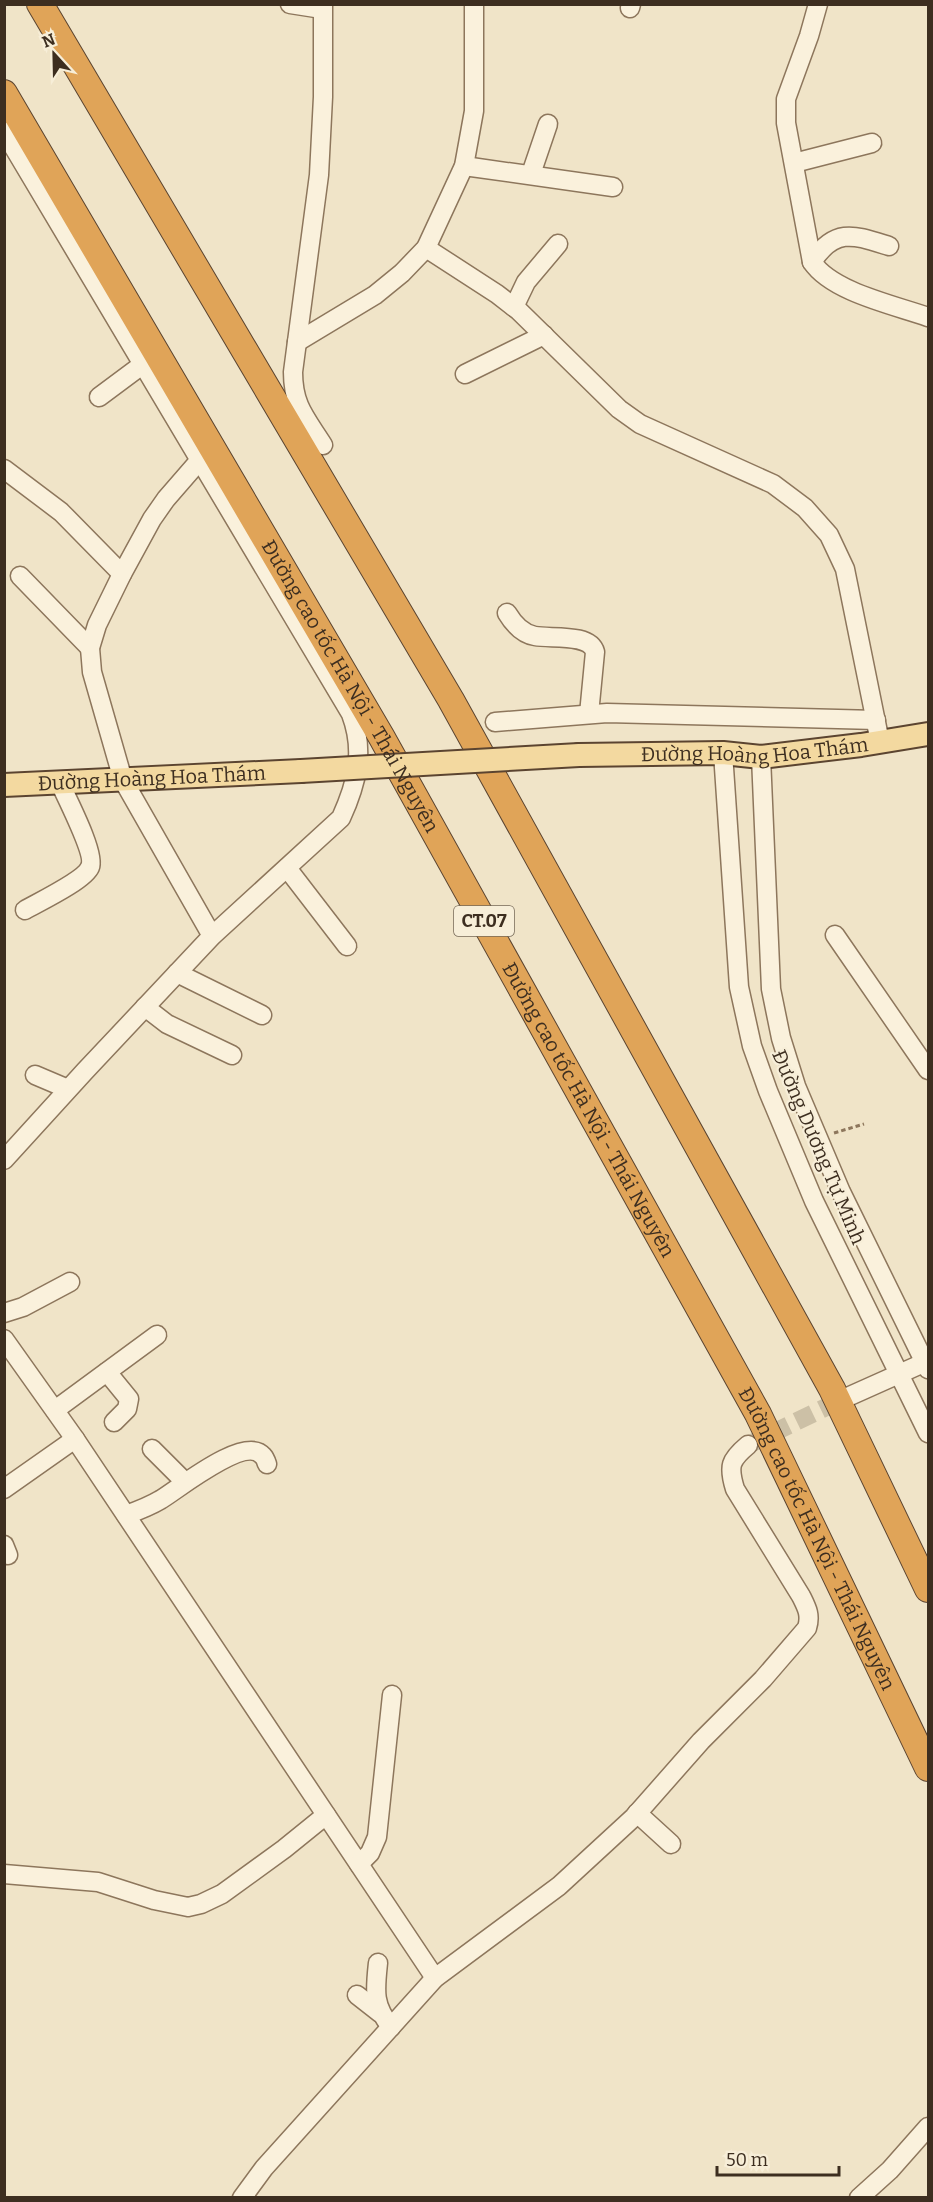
<svg xmlns="http://www.w3.org/2000/svg" width="933" height="2202" font-family="Bitter,serif">
<style>
.lines{fill:none;stroke-linecap:round;stroke-linejoin:round}
.minor-tunnel{stroke:#ccc0a6;stroke-width:18;stroke-dasharray:18 9;stroke-linecap:butt}
.minor-casing{stroke:#8d765c;stroke-width:21}
.major-casing{stroke:#5b4430;stroke-width:26}
.highway-casing{stroke:#5b4430;stroke-width:28}
.path{stroke:#8d765c;stroke-width:3;stroke-dasharray:4.5 3;stroke-linecap:butt}
.minor{stroke:#faf1dc;stroke-width:18}
.major{stroke:#f3d9a0;stroke-width:22}
.highway{stroke:#e0a458;stroke-width:26}
.major-bridge-casing{stroke:#5b4430;stroke-width:26;stroke-linecap:butt}
.major-bridge{stroke:#f3d9a0;stroke-width:22}
.labels{text-anchor:middle;stroke-width:4.5;stroke-linejoin:round;paint-order:stroke}
.shield{fill:#f7eed8;stroke:#756857;stroke-width:1.5}
.shield-label{font-size:18px;font-weight:bold;fill:#3d2e20}
.street-label{font-size:20px;fill:#3d2e20;stroke:#f7eed8}
</style>
<rect width="100%" height="100%" fill="#f0e4c8"/>
<g class="lines">
<polyline class="minor-tunnel" points="748,1445 843,1399"/>
<g class="minor-casing">
<g id="minor">
<polyline points="290,4 322,9"/>
<path d="M 323,4 L 323,97 L 319,175 L 293,372 C 293,406 306,418 323,445"/>
<path d="M 818,4 L 809,36 L 786,99 L 786,123 L 812,262 C 832,292 894,305 928,317"/>
<polyline points="630,8 631,4"/>
<path d="M 4,131 L 351,714 C 365,751 357,783 341,818 L 212,936 L 85,1071 L 4,1160"/>
<polyline points="794,163 872,143"/>
<polyline points="464,166 613,187"/>
<polyline points="531,174 548,124"/>
<polyline points="426,248 497,294 519,311 619,409 640,424 773,484 805,508 829,535 845,569 880,742"/>
<path d="M 812,262 C 835,227 854,235 889,246"/>
<polyline points="514,307 526,282 558,244"/>
<polyline points="297,342 375,295 402,273 426,248 464,166 474,111 474,4"/>
<polyline points="465,374 544,335"/>
<polyline points="99,397 142,365"/>
<polyline points="199,461 166,499 152,519 122,574 97,625 90,648 92,672 123,780 212,936"/>
<polyline points="4,469 61,512 122,574"/>
<polyline points="20,576 90,648"/>
<path d="M 507,613 C 513,623 523,634 535,636 C 551,639 590,633 595,652 L 589,714"/>
<polyline points="495,722 607,713 876,720"/>
<polyline points="723,753 739,987 752,1046 768,1091 814,1201 928,1433"/>
<polyline points="761,757 771,989 781,1038 796,1086 841,1192 928,1369"/>
<polyline points="287,868 347,946"/>
<path d="M 25,910 C 39,902 85,880 90,867 C 96,854 66,797 59,781"/>
<polyline points="835,935 928,1070"/>
<polyline points="177,973 262,1015"/>
<polyline points="145,1007 167,1024 232,1055"/>
<polyline points="35,1075 68,1089"/>
<polyline points="4,1313 23,1307 70,1282"/>
<polyline points="4,1339 75,1439 435,1978"/>
<polyline points="107,1372 129,1399 127,1409 114,1422"/>
<polyline points="843,1399 928,1361"/>
<polyline points="55,1410 157,1335"/>
<polyline points="152,1449 185,1482"/>
<polyline points="4,1489 75,1439"/>
<path d="M 126,1515 C 137,1511 150,1506 160,1500 C 176,1491 245,1434 263,1456 C 265,1458 266,1461 267,1464"/>
<polyline points="4,1545 8,1555"/>
<polyline points="637,1813 671,1844"/>
<polyline points="359,1864 370,1853 377,1837 392,1695"/>
<polyline points="4,1874 98,1882 154,1900 188,1907 201,1904 222,1894 284,1849 326,1815"/>
<path d="M 378,1963 C 375,1991 373,2005 391,2027"/>
<polyline points="357,1995 380,2013"/>
<path d="M 242,2198 L 264,2168 L 435,1978 L 559,1886 L 634,1817 L 701,1741 L 763,1679 L 807,1628 C 811,1615 807,1608 801,1596 L 735,1489 C 728,1466 730,1460 748,1445"/>
<polyline points="859,2198 890,2170 928,2127"/>
</g>
</g>
<g class="major-casing">
<g id="major">
<path id="s1" d="M 579,755 L 723,753 L 761,757 L 861,745 L 928,734"/>
<path id="s2" d="M 4,785 L 301,771"/>
</g>
</g>
<g class="highway-casing">
<g id="highway">
<polyline points="40,4 451,700 832,1389 928,1589"/>
<path id="s3" d="M 4,93 L 381,736 L 758,1414 L 928,1768"/>
</g>
</g>
<polyline class="path" points="834,1133 864,1124"/>
<use href="#minor" class="minor"/>
<use href="#major" class="major"/>
<use href="#highway" class="highway"/>
<g class="major-bridge-casing">
<polyline id="major-bridge" points="301,771 579,755"/>
</g>
<use href="#major-bridge" class="major-bridge"/>
</g>
<g class="labels">
<rect class="shield" x="454" y="906" width="60" height="30" rx="4.5"/>
<g class="shield-label">
<text x="484" y="927">CT.07</text>
</g>
<g class="street-label">
<text dy="7" stroke="none"><textPath href="#s3" startOffset="687">Đường cao tốc Hà Nội - Thái Nguyên</textPath></text>
<text dy="7" stroke="none"><textPath href="#s1" startOffset="176">Đường Hoàng Hoa Thám</textPath></text>
<text dy="7" stroke="none"><textPath href="#s2" startOffset="148">Đường Hoàng Hoa Thám</textPath></text>
<text dy="7" stroke="none"><textPath href="#s3" startOffset="1173">Đường cao tốc Hà Nội - Thái Nguyên</textPath></text>
<text transform="translate(819 1147) rotate(67)" y="7">Đường Dương Tự Minh</text>
<text dy="7" stroke="none"><textPath href="#s3" startOffset="1659">Đường cao tốc Hà Nội - Thái Nguyên</textPath></text>
</g>
</g>
<rect width="933" height="2202" fill="none" stroke="#3d2e20" stroke-width="12"/>
<g transform="translate(54 54) rotate(338)" stroke="#f7eed8" stroke-width="4.5" paint-order="stroke">
<path d="M0-4.5L10 22L0 15L-10 22Z" fill="#3d2e20"/>
<text y="-9" font-size="16" font-weight="bold" text-anchor="middle" fill="#3d2e20">N</text>
</g>
<path d="M717 2166v9h122v-9" fill="none" stroke="#3d2e20" stroke-width="3"/>
<text x="726" y="2166" font-size="18" fill="#3d2e20" stroke="#f7eed8" stroke-width="4.5" paint-order="stroke">50 m</text>
</svg>
